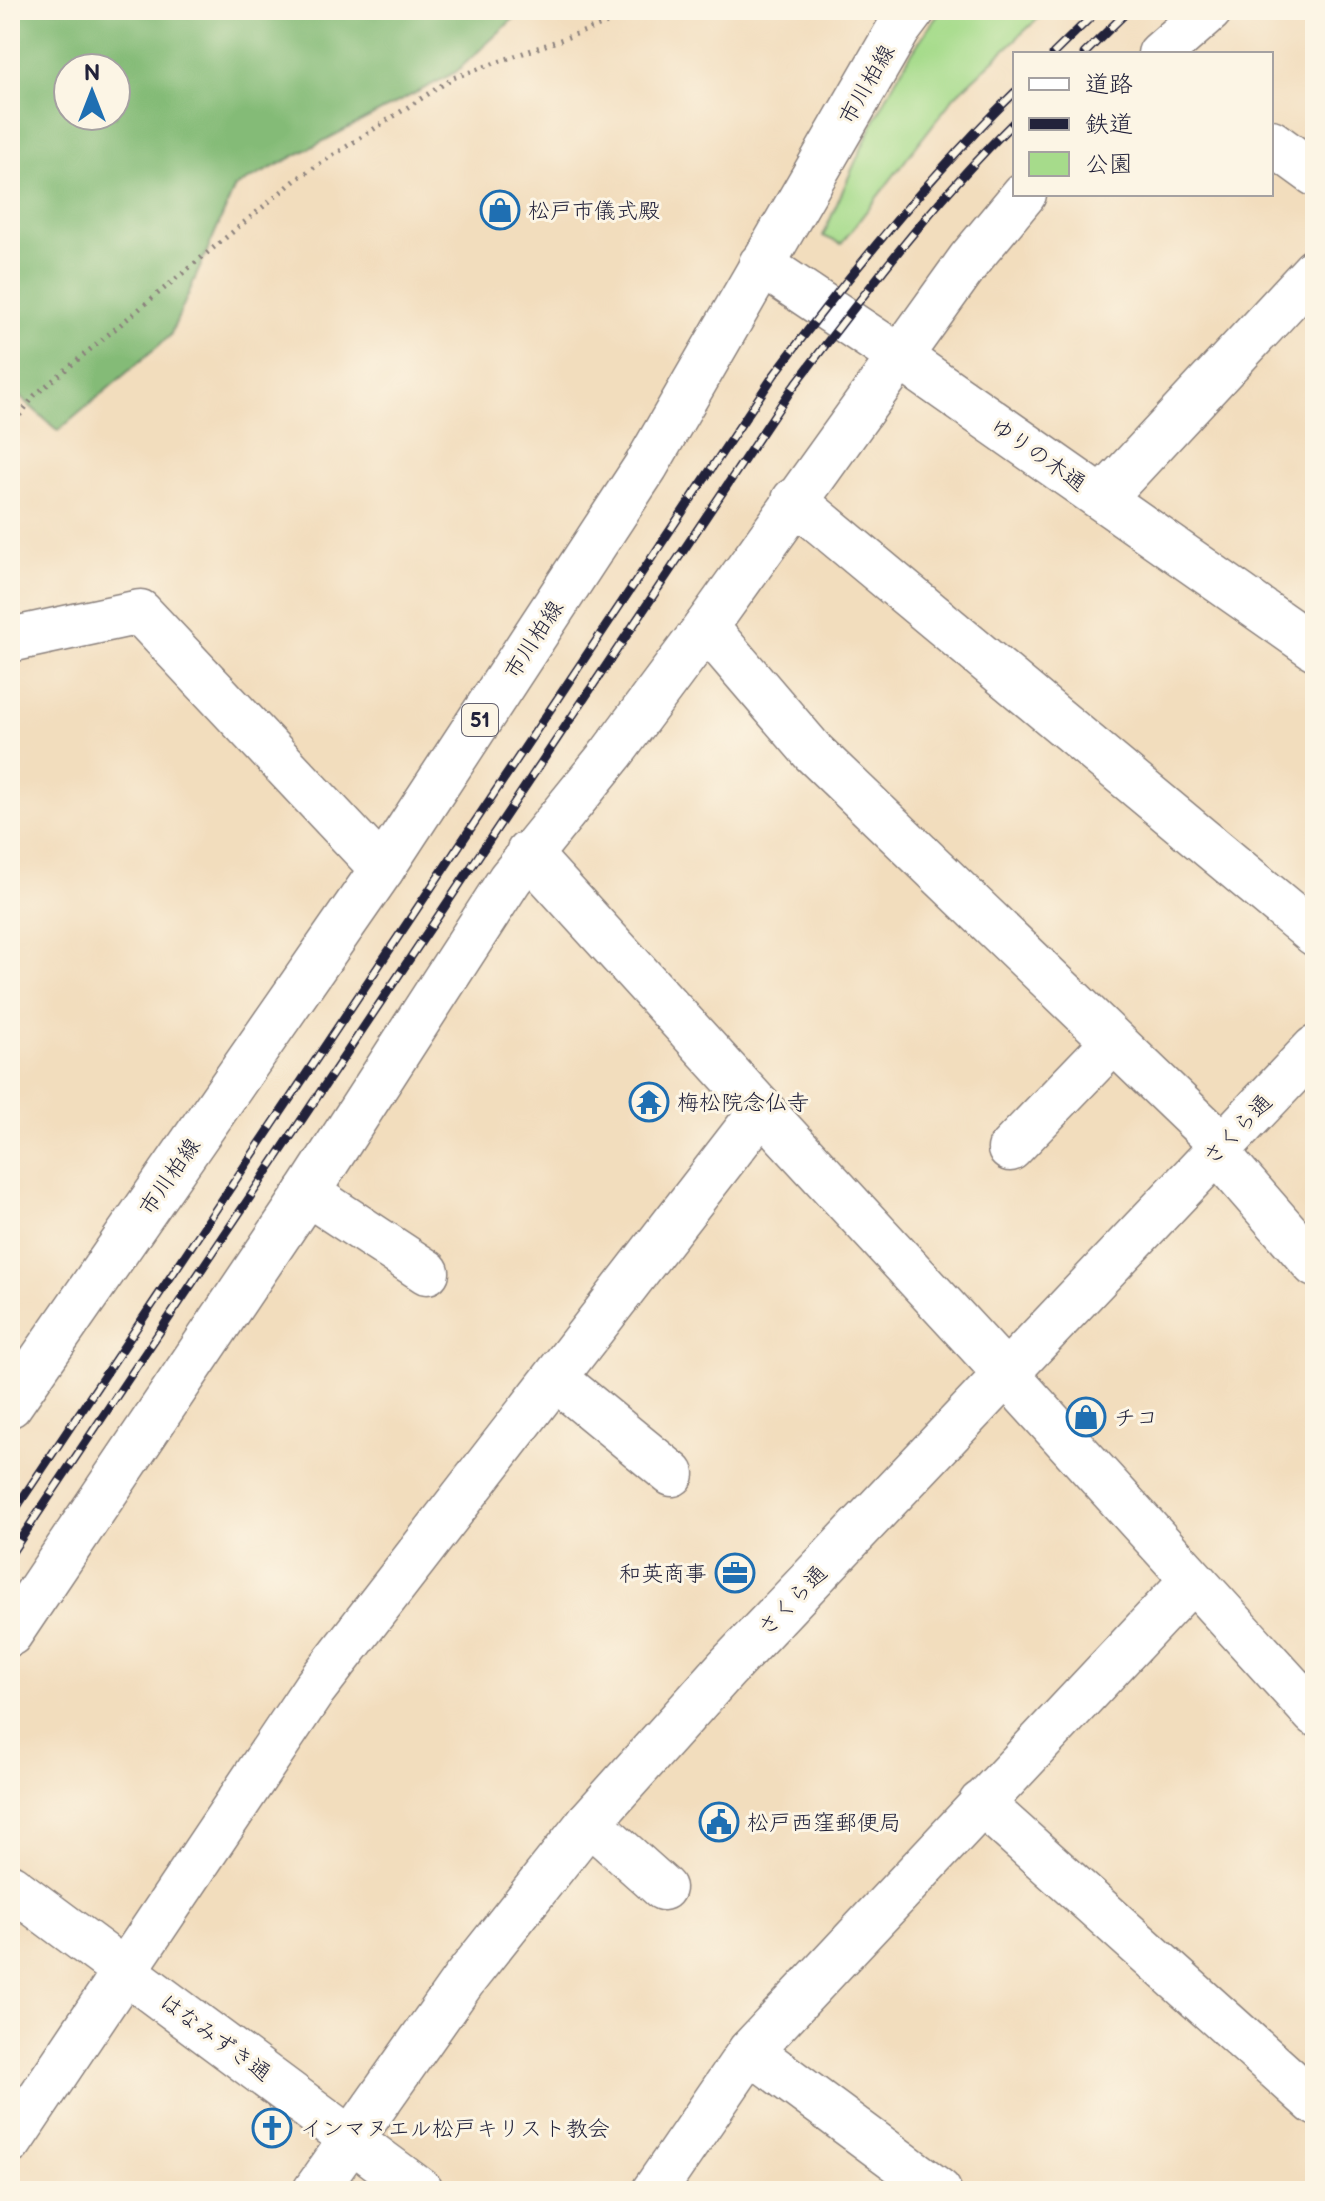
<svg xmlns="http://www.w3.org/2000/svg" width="1325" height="2201" font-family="'Balsamiq Sans','Klee One',sans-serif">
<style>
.green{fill:#a6db8b;stroke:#647e63;stroke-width:2}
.forest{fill:#84bb77;stroke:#536e59;stroke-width:2;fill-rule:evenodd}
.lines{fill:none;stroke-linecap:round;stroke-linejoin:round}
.minor-casing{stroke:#8a807c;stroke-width:47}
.major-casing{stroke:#8a807c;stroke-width:47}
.path{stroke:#8a807c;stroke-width:5;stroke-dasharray:2 6;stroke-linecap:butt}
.minor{stroke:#fff;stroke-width:44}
.major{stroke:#fff;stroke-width:44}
.rail-casing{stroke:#22223b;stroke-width:9}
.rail{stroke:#fcf5e5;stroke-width:6;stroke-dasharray:18;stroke-linecap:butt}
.labels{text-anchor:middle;stroke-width:6;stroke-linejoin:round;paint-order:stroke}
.shield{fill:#fcf5e5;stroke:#63616e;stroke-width:2}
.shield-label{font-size:20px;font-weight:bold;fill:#22223b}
.street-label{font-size:22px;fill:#22223b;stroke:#fcf5e5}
.poi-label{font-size:22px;fill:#22223b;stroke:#fcf5e5;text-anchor:start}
</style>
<rect width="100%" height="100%" fill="#fcf5e5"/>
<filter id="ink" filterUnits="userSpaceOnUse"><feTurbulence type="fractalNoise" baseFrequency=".0125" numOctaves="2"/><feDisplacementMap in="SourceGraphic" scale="16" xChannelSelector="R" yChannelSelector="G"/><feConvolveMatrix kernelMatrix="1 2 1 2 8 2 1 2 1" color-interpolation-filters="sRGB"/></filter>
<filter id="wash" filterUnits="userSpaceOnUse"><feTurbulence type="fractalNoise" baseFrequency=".006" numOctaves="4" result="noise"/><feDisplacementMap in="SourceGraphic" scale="32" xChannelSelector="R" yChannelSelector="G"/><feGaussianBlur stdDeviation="1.8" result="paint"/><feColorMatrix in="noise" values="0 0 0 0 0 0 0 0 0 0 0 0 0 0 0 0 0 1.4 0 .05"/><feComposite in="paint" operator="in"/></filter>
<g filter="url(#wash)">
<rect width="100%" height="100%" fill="#f2ddbd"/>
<path class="green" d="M 942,10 L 1047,10 L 955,96 L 841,244 L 823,236 C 857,158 889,77 942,10 Z"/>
<path class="forest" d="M 10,10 L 523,10 L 456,72 L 235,187 L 170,336 L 58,431 L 10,388 ZM 68,68 L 116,68 L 116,116 L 68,116 Z"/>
</g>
<g filter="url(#ink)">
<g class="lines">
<g class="minor-casing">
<g id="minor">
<polyline points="1160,54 1210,10"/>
<polyline points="1271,142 1315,174"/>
<polyline points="761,264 900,357 1315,648"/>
<polyline points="1103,498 1315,270"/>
<polyline points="794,500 1315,934"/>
<polyline points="706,627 813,752 1222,1145"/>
<polyline points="10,640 140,612 382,869"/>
<polyline points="762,1110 1007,1375 1315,1714"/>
<polyline points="1010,1149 1113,1042"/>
<polyline points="1216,1151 1315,1265"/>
<polyline points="307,1193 427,1272"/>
<polyline points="556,1379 672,1474"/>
<polyline points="10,1634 307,1193 510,879 612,753 706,627 970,259 1024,194"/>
<polyline points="981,1803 1315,2103"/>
<polyline points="589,1822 663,1888"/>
<polyline points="10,1886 421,2191"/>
<polyline points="750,2051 939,2191"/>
<polyline points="10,2142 314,1689 762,1110 528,853"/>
<polyline points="315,2191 463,1981 589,1822 726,1669 1315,1048"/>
<polyline points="654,2191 750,2051 1192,1580"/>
</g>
</g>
<g class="major-casing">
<polyline id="major" points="10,1405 382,869 646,466 898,30 913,10"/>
</g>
<polyline class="path" points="10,428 35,395 298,178 453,78 644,10"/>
<use href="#minor" class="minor"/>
<use href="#major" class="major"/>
<g class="rail-casing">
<g id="rail">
<polyline points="1053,54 1098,10"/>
<polyline points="1084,54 1129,10"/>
<path d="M 10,1517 L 774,375 C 848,276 927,179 1015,92"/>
<path d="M 10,1555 L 791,390 C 862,297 932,203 1015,121"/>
</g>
</g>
<use href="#rail" class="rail"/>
</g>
</g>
<defs>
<g id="shop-ring" transform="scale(2)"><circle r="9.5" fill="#fcf5e5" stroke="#1f6fb2" stroke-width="1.5"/><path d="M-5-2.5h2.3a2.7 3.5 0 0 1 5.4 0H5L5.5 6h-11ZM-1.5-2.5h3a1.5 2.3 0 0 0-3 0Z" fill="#1f6fb2"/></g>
<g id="temple-ring" transform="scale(2)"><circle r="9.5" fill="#fcf5e5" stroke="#1f6fb2" stroke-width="1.5"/><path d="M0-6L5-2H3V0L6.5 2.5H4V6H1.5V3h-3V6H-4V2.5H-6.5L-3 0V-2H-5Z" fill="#1f6fb2"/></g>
<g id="office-ring" transform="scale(2)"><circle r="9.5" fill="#fcf5e5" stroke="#1f6fb2" stroke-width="1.5"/><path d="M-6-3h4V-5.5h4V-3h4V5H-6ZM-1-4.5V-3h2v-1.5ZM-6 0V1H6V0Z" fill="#1f6fb2"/></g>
<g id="civic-ring" transform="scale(2)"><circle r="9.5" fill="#fcf5e5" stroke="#1f6fb2" stroke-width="1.5"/><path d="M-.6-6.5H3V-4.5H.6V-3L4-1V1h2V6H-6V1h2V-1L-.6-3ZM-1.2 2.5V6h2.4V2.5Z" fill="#1f6fb2"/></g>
<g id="church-ring" transform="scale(2)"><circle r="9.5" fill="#fcf5e5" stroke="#1f6fb2" stroke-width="1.5"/><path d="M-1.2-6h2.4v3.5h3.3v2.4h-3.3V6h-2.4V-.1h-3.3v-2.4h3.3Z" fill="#1f6fb2"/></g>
</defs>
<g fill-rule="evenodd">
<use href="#shop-ring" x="500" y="210"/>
<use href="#temple-ring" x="649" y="1102"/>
<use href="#shop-ring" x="1086" y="1417"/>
<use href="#office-ring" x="735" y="1573"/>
<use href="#civic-ring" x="719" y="1822"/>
<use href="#church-ring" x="272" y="2128"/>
</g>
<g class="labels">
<rect class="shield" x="462" y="704" width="36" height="32" rx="6"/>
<g class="shield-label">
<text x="480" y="727">51</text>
</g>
<g class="street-label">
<text transform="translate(866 84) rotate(-60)" y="8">市川柏線</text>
<text transform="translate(1039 454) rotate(35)" y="8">ゆりの木通</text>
<text transform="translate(533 639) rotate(-57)" y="8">市川柏線</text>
<text transform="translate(1237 1129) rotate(-46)" y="8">さくら通</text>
<text transform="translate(169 1176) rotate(-55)" y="8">市川柏線</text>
<text transform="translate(792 1600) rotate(-46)" y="8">さくら通</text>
<text transform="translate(216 2037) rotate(36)" y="8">はなみずき通</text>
</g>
<g class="poi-label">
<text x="528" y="218">松戸市儀式殿</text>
<text x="677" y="1110">梅松院念仏寺</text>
<text x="1114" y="1425">チコ</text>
<text x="707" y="1581" text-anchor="end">和英商事</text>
<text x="747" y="1830">松戸西窪郵便局</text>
<text x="300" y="2136">インマヌエル松戸キリスト教会</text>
</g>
</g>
<rect width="1325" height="2201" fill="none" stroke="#fcf5e5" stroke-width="40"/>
<rect x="1013" y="52" width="260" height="144" fill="#fcf5e5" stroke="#a5a1a1" stroke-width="2"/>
<rect x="1029" y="78" width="40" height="12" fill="#ffffff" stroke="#a5a1a1" stroke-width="2"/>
<text x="1085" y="92" font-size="24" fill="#22223b">道路</text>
<rect x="1029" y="118" width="40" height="12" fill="#22223b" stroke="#a5a1a1" stroke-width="2"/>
<text x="1085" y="132" font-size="24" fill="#22223b">鉄道</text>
<rect x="1029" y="152" width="40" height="24" fill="#a6db8b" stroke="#a5a1a1" stroke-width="2"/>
<text x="1085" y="172" font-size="24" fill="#22223b">公園</text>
<g transform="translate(92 92)"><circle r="38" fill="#fcf5e5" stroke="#a5a1a1" stroke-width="2"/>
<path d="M0-6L14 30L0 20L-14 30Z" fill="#1f6fb2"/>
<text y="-12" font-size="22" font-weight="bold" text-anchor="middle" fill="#22223b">N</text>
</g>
</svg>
